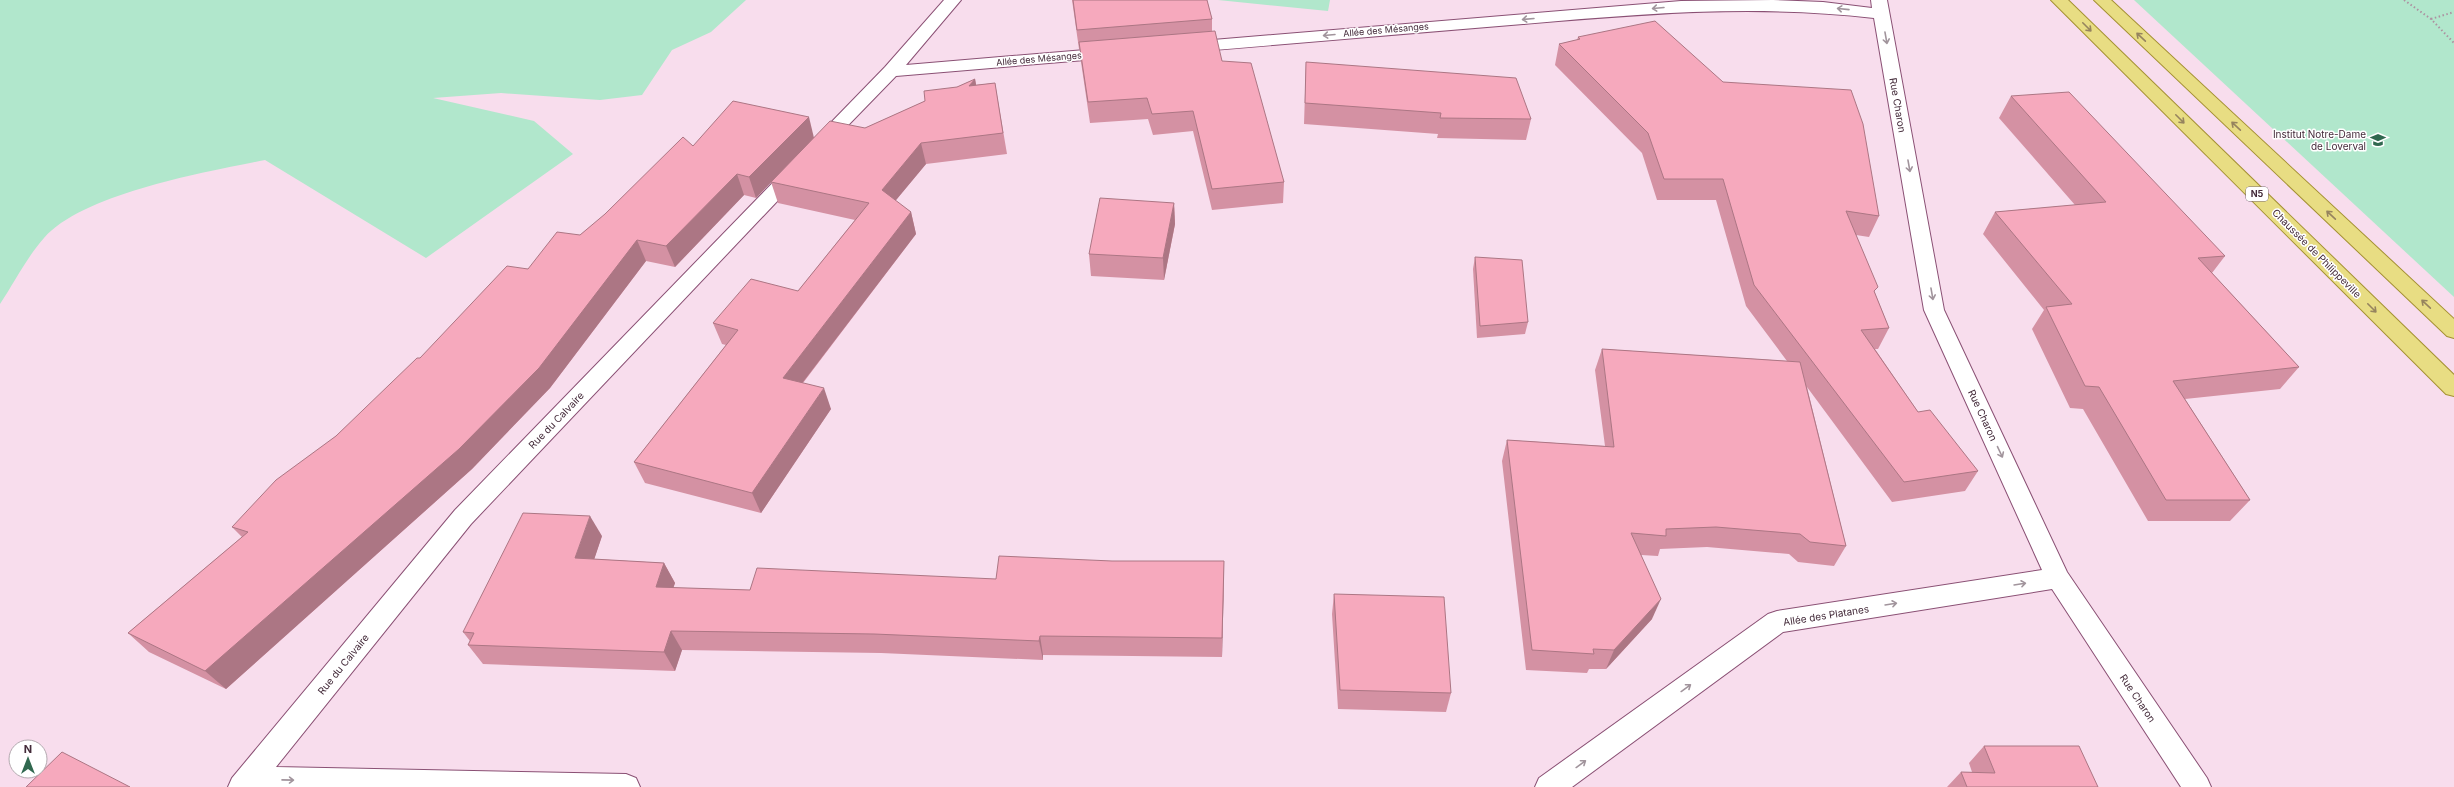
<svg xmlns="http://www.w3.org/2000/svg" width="2454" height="787" font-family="Inter,sans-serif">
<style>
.green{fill:#b1e7cc}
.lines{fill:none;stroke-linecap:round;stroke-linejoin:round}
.minor-casing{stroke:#8a5074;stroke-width:2}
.major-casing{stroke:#a49033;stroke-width:2}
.path{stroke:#ac92a1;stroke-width:2;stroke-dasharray:1.5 2.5;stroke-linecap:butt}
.minor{fill:#fff;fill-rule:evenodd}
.major{fill:#e8dd83;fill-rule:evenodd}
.wall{fill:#d491a3}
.shaded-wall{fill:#ac7684}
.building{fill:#f6a9bd;stroke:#ac7684}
.oneway{stroke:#a1949c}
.oneway2{stroke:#96845e}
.labels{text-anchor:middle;stroke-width:3;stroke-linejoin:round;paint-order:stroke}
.far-street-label{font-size:9px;fill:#432a39;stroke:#fff}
.shield{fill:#fff;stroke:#7b6a74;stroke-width:1}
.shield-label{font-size:9px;font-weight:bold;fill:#432a39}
.street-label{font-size:10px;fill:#432a39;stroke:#fff}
.poi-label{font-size:10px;fill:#432a39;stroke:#fff;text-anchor:end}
</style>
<rect width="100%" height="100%" fill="#f8dded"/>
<g class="green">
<path d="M 0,0 L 746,0 L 711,32 L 672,50 L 642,95 L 600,100 L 501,93 L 433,98 L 534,121 L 573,154 L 426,258 L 265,160 C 206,172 84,193 44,238 C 27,257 14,283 0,304 Z"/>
<polygon points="1218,0 1330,0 1328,11"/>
<polygon points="2134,0 2454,0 2454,297"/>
</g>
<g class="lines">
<g class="minor-casing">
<g id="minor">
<polygon points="944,0 961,0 906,65 1109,48 1115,49 1117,53 1115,57 1109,58 896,76 826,148 814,148 811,144 814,140 885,67"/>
<path d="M 1773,0 L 1823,2 L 1872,8 L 1871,0 L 1887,0 L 1944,310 L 2067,572 L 2207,778 L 2211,787 L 2181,787 L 2052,589 L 1783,632 L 1572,787 L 1535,787 L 1539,778 L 1768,614 L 1777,611 L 2042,570 L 1924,310 L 1874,18 C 1753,4 1643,14 1523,24 C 1412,33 1300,43 1189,52 L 1183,51 L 1181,47 L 1183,43 L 1189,42 L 1681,1 Z"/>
<polygon points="795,165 802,167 804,171 802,175 471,524 276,767 626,774 636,778 640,787 228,787 232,778 455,510 788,167"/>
</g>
</g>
<g class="major-casing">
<g id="major">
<polygon points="2051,0 2068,0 2454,375 2454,396 2446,394"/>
<polygon points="2094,0 2111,0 2454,319 2454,338 2447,336"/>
</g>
</g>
<g class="path">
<polyline points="2404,0 2431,19 2454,43"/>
<polyline points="2431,19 2454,12"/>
</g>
<use href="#minor" class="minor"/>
<use href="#major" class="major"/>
</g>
<g class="wall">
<polygon points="1072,0 1207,0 1212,19 1212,31 1222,61 1284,182 1283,203 1212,210 1193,131 1153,135 1148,119 1090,123 1081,62 1080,49 1079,49"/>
<polygon points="1578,37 1723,82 1879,216 1869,237 1856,235 1875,293 1889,328 1878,349 1875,349 1918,412 1978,471 1965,491 1892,502 1807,387 1846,546 1834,566 1798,562 1789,554 1707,547 1660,549 1658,556 1641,555 1652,619 1606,669 1589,669 1587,673 1526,670 1502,461 1507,440 1605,446 1595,370 1602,349 1787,361 1746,306 1716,200 1657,200 1642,153 1555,65 1559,44 1577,40"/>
<polygon points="1306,62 1531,119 1526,140 1437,138 1438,134 1304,124"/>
<polygon points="975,79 976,85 995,83 1007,154 926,164 895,201 911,212 916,234 803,383 831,409 761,513 645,483 634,462 726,345 722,344 713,323 798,291 855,220 778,203 771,182 756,198 744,195 675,267 646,261 550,388 472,469 226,689 149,652 128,633 242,537 232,527 336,436 420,358 528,269 580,235 693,146 814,137 865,128"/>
<polygon points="2011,96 2225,256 2212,273 2299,367 2280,389 2185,399 2250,500 2230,521 2148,521 2083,409 2070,408 2032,329 2044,310 1983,234 1995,212 2075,205 1999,118"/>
<polygon points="1174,203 1175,224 1164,280 1091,276 1089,254"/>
<polygon points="1475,257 1528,322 1525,334 1477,338 1473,269"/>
<polygon points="602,536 594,559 664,563 675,583 673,588 750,590 996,579 1112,561 1224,561 1222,657 1043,655 1043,660 881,653 682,650 675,671 483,664 468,645 470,641 463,632"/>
<polygon points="1334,594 1451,693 1446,712 1338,709 1332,614"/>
<polygon points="1984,746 2098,787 1947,787 1961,772 1972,772 1969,763"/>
</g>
<g class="shaded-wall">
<polygon points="975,79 979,100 969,86"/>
<polygon points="809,117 814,138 756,198 749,177"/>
<polygon points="921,143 926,164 887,211 882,190"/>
<polygon points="737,174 744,195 675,267 666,246"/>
<polygon points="1174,203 1175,224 1164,280 1163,258"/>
<polygon points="911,212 916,234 790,399 783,378"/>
<polygon points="637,240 646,261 550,388 472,469 226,689 205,671"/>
<polygon points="824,388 831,409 761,513 752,493"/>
<polygon points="590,516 602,536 588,578 575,558"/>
<polygon points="1224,561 1224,581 1222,657 1222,638"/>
<polygon points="664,563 675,583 667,607 656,587"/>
<polygon points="1661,599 1652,619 1606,669 1614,650"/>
<polygon points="671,631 682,650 675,671 664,652"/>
<polygon points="1040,636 1043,655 1043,660 1039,641"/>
</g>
<g class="building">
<polygon points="1073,0 1207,0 1212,19 1077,30"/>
<polygon points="1655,21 1723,82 1851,90 1863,124 1879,216 1846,211 1878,287 1874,291 1889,328 1861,330 1918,412 1930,410 1978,471 1904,482 1754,285 1723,179 1664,179 1648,133 1559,44 1580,39 1578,37"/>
<polygon points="1215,31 1222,61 1251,63 1284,182 1212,189 1193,111 1152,114 1147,98 1088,102 1079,42"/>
<polygon points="1306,62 1516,78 1531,119 1440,118 1441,113 1305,103"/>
<polygon points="975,79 969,86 995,83 1003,133 921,143 882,190 911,212 783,378 824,388 752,493 634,462 738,330 713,323 751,279 798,291 869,203 771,182 830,121 865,128 925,101 924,91 957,87"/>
<polygon points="2069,92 2225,256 2198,258 2299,367 2173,381 2250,500 2166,500 2099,387 2085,386 2046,307 2072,304 1995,212 2106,202 2011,96"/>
<polygon points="733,101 809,117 749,177 737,174 666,246 637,240 539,368 459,449 205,671 128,633 248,532 232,527 276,480 336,436 417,358 420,358 507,266 528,269 557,232 580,235 605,214 683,137 693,146"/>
<polygon points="1100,198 1174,203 1163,258 1089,254"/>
<polygon points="1475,257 1522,260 1528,322 1480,326"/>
<polygon points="1602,349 1800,362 1846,546 1810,542 1800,534 1716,527 1666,529 1666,536 1631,533 1661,599 1614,650 1593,649 1594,654 1532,650 1507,440 1614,447"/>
<polygon points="523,513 590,516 575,558 664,563 656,587 750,590 757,568 996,579 999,556 1112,561 1224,561 1222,638 1040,636 1039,641 874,634 671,631 664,652 468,645 474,633 463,632"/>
<polygon points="1334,594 1444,597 1451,693 1340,690"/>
<polygon points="1984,746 2079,746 2098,787 1967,787 1961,772 1995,773"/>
<polygon points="62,752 130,787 26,787"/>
</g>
<defs><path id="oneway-shaft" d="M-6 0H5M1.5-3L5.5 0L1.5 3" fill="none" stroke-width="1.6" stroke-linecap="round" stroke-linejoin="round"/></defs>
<g class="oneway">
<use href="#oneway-shaft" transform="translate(1658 8) rotate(175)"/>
<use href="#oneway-shaft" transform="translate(1843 9) rotate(-174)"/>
<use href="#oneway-shaft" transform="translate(1528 19) rotate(175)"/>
<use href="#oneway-shaft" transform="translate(1329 35) rotate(175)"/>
<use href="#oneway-shaft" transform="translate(1886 38) rotate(80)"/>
<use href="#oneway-shaft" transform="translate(1909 166) rotate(80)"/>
<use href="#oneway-shaft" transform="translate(1932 294) rotate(80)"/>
<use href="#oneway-shaft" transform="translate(2000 452) rotate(65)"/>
<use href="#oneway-shaft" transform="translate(2020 584) rotate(-9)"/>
<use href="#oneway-shaft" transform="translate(1891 604) rotate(-9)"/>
<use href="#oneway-shaft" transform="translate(1686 688) rotate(-36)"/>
<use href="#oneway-shaft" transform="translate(1581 764) rotate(-36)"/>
<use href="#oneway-shaft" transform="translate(288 780) rotate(1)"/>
</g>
<g class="oneway2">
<use href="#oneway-shaft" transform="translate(2087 27) rotate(45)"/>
<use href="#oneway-shaft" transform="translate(2141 37) rotate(-137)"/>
<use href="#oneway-shaft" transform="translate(2180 119) rotate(45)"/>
<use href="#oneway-shaft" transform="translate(2236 126) rotate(-137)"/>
<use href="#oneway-shaft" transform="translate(2331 215) rotate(-137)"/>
<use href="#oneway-shaft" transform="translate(2426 304) rotate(-137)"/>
<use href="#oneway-shaft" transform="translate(2372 308) rotate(45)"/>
</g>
<defs>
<g id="school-bare" transform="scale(1.2)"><path d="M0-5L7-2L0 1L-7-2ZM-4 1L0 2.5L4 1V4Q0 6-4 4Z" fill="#30684f" stroke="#fff" stroke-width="2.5" paint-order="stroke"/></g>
</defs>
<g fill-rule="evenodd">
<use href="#school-bare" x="2378" y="140"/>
</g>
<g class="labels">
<g class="far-street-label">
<text transform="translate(1386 30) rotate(-5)" y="3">Allée des Mésanges</text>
<text transform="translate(1039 59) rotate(-5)" y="3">Allée des Mésanges</text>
</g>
<rect class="shield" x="2246" y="187" width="22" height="14" rx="3"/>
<g class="shield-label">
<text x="2257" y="197">N5</text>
</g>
<g class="street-label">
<text transform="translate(1898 105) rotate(80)" y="4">Rue Charon</text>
<text transform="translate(2317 253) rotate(45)" y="4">Chaussée de Philippeville</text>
<text transform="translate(1983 415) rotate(65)" y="4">Rue Charon</text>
<text transform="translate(556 420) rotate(-46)" y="4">Rue du Calvaire</text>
<text transform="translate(1826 615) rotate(-9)" y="4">Allée des Platanes</text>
<text transform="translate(343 664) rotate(-51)" y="4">Rue du Calvaire</text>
<text transform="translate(2138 698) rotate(56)" y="4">Rue Charon</text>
</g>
<g class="poi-label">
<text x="2366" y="138">Institut Notre-Dame<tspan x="2366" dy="12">de Loverval</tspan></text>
</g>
</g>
<g transform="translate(28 759)"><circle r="19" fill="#ffffff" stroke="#b4aab0"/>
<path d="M0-3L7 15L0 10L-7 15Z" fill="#30684f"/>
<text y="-6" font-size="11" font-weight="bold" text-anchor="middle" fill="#432a39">N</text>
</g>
</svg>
